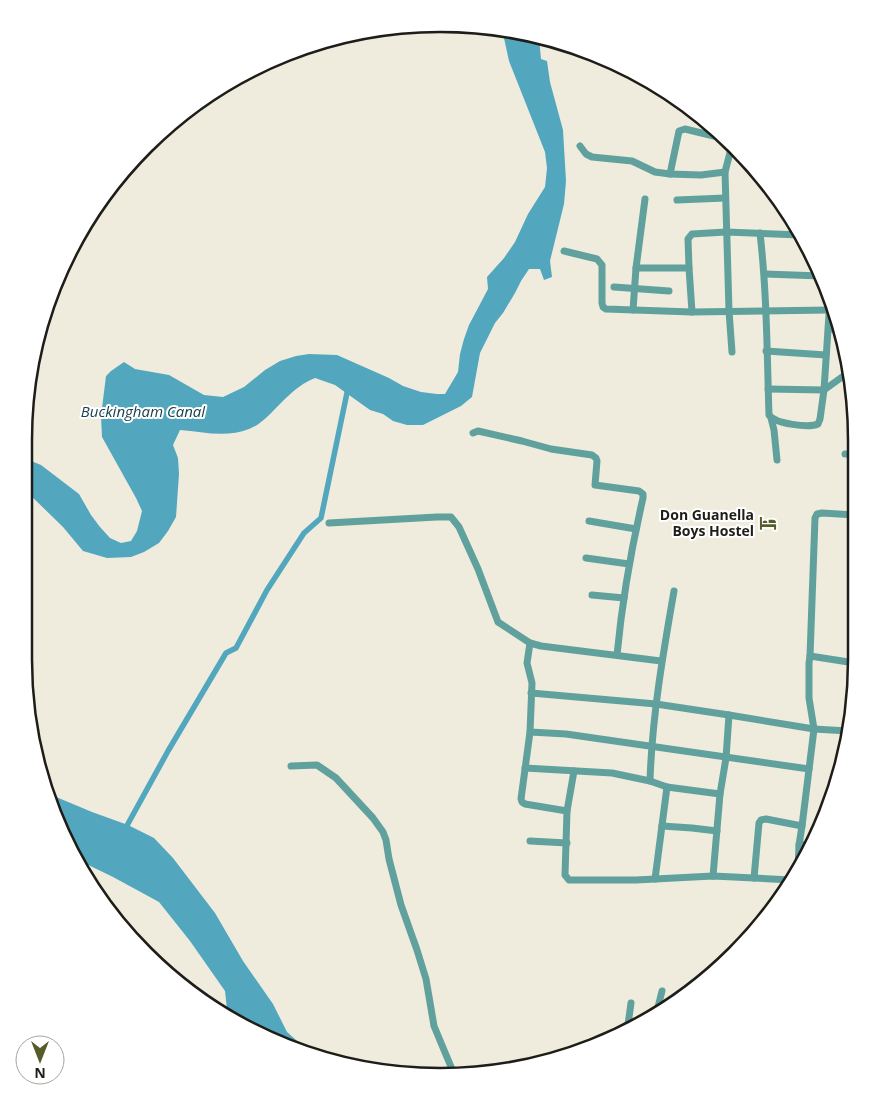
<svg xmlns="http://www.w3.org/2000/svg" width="880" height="1100" font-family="'Open Sans',sans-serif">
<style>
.water{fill:#52a7be}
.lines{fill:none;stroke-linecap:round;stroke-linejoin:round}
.canal{stroke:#52a7be;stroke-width:5.5}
.minor{stroke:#61a19d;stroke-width:7}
.labels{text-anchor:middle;stroke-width:4;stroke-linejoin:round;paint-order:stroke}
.poi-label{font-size:14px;font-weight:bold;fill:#1e1d18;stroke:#fff;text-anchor:end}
.water-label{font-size:15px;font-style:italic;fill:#19404b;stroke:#fff}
.rim{fill:none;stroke:#1e1d18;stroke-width:2.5}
</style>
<rect width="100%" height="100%" fill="#efecdd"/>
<g class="water">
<path d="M 502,29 L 539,38 L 541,59 L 547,61 L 550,82 L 563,130 L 566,181 L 564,204 L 550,261 L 552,277 L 544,280 L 540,269 L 529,269 L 521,281 L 515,293 L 503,313 L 495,323 L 480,353 L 472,397 L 461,406 L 423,425 L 407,425 L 393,421 L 383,414 L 370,410 L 335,385 L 315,378 C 298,385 289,395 276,408 C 268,416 260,425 249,429 C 227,438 203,432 180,430 L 173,445 L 178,458 L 179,474 L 176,517 L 168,531 L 159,543 L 144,552 L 131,557 L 107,558 L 83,551 L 63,527 L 24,489 L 24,458 L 41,465 L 79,494 L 91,515 L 100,527 L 110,538 L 121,543 L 131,541 L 137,531 L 142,511 L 136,498 L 102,437 L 101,416 L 106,376 L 111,371 L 124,362 L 135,369 L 169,375 L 204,395 L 223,397 L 244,387 L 265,370 L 280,361 L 296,356 L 309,354 L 337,355 L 389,378 L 403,386 L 421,392 L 437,394 L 445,394 L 458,372 L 460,354 L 464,339 L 469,325 L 488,289 L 487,277 L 504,258 L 515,242 L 528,214 L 545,187 L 547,168 L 545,152 L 509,61 Z"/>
<polygon points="49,794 92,812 128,825 154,838 173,858 215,913 243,961 273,1004 287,1032 311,1053 232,1020 228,1018 225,991 190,941 159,902 113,877 76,859"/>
</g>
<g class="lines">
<polyline class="canal" points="124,831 168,751 226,653 236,648 267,590 304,533 321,518 348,388"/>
<g class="minor">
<polyline points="732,145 725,172 729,311 732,352"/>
<polyline points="580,146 586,154 592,157 632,161 655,172 670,174 701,175 725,172"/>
<polyline points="670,174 679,131 685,129 726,139"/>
<polyline points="645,199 636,268 689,268 692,312"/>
<polyline points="677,200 725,198"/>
<path d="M 760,233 C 767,294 767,354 769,415 C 775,424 809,428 818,424 L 820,419 L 824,390 L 830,299"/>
<polyline points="564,251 597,259 602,265 602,303 603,307 606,309 692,312 829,310"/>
<polyline points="689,268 688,239 692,234 726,232 800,235"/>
<polyline points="765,274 821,276"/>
<polyline points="614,287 669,291"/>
<polyline points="633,310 636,268"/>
<polyline points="829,329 841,329"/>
<polyline points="766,351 826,355"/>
<polyline points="768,389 824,390 849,372"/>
<polyline points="771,418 774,430 777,460"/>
<path d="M 473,433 L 478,431 L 522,441 L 551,449 L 592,455 L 596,458 L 597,461 L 595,485 L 639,491 L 643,494 L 643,498 C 631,550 622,602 617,655"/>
<polyline points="845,454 855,454"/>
<polyline points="855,515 822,513 817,514 815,518 810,656 855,663"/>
<polyline points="589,521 636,529"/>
<polyline points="329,523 437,517 451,517 459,527 478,569 498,622 530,643 541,646 661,661"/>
<polyline points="586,558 629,564"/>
<polyline points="592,595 624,598"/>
<polyline points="531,693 656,704 729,715 814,729 848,731"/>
<polyline points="530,732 532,683 527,663 530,643"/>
<polyline points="291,766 317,765 336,778 373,818 383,832 386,840 389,859 401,905 417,950 426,979 434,1026 454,1074"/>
<polyline points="525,768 612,773 650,781 667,787"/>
<path d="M 650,781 C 652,717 663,654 674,591"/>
<polyline points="567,811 574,771"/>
<polyline points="662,826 692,828 717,831"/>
<polyline points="530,841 567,843"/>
<polyline points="799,845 813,844"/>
<polyline points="798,869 799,845 802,826 814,729 809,698 809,663 810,656"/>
<polyline points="713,876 720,794 726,758 729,715"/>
<polyline points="754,878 759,823 761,820 766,819 802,826"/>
<polyline points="655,879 667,787 720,794"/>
<polyline points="791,880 713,876 636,880 569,880 565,875 567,811 525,804 522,802 521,799 530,732 566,734 809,769"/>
<polyline points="657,1011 662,991"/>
<polyline points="627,1032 631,1003"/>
</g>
</g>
<defs>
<g id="hotel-bare" transform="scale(1.35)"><path d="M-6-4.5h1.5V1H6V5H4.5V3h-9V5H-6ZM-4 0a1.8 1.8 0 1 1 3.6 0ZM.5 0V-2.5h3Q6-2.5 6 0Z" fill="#565c2a" stroke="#fff" stroke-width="2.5" paint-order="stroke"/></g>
</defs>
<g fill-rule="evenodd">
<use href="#hotel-bare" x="768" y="523"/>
</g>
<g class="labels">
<g class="poi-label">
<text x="754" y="520">Don Guanella<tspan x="754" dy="16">Boys Hostel</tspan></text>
</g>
<g class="water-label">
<text x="143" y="417">Buckingham Canal</text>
</g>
</g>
<path d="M0 0H880V1100H0ZM440 32H440A408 408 0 0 1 848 440V660A408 408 0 0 1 440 1068H440A408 408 0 0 1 32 660V440A408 408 0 0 1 440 32Z" fill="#fff" fill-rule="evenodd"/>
<path class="rim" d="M440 32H440A408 408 0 0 1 848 440V660A408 408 0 0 1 440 1068H440A408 408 0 0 1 32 660V440A408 408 0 0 1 440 32Z"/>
<g transform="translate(40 1060) rotate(180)"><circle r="24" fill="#ffffff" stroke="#a5a5a3"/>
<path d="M0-4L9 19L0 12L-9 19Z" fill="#565c2a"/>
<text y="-8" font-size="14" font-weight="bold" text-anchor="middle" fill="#1e1d18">N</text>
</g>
</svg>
